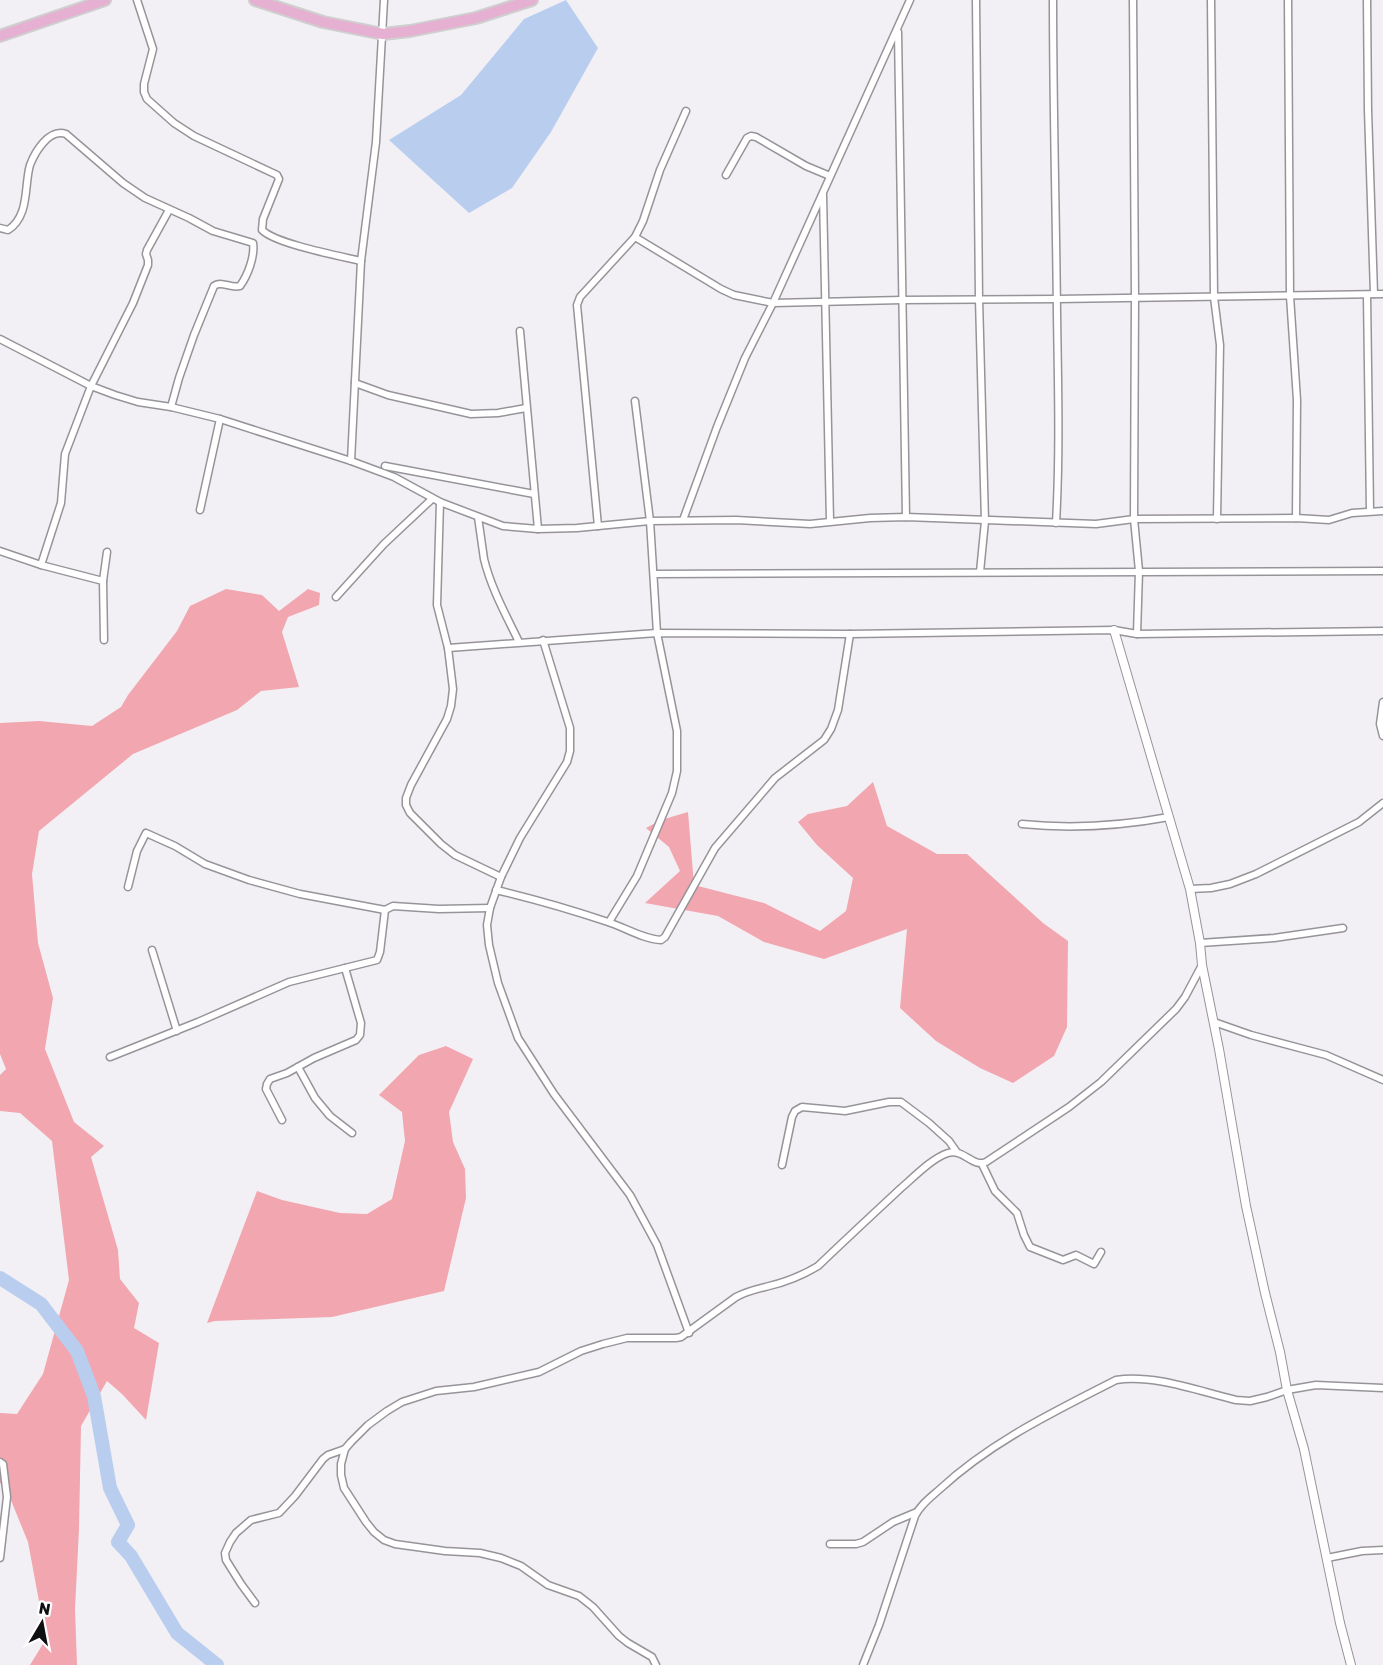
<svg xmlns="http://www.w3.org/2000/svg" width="1383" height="1665" font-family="Rubik,sans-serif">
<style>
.green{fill:#f1a6b0}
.water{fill:#b9ceef}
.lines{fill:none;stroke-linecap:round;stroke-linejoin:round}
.river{stroke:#b9ceef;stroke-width:14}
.minor-casing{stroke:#979499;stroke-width:9}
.tertiary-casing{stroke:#979499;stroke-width:10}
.primary-casing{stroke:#cfcfcf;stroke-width:14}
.minor{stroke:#fff;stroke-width:6}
.tertiary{stroke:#fff;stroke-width:8}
.primary{stroke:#e5b0d1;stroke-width:10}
</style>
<rect width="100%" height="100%" fill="#f3f0f5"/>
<g class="green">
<polygon points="226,589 262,595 279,611 308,589 320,593 319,605 288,617 282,632 299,687 261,691 237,710 133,754 39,831 32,874 38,943 53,998 45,1049 74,1122 104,1146 91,1157 118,1250 120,1279 139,1303 134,1328 159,1343 146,1420 122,1394 107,1381 81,1426 79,1529 75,1609 77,1665 30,1665 46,1639 28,1542 6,1488 0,1483 0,1413 17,1414 43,1374 69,1280 52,1141 20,1113 0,1111 0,1075 6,1069 0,1054 0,723 39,721 92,726 121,707 128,695 177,631 190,606"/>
<polygon points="873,782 887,826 937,854 967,854 1043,923 1068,941 1067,1027 1054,1056 1013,1083 980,1068 936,1041 900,1008 907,929 824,959 764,942 718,916 645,903 680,871 669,847 646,828 661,820 688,812 694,885 764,903 820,931 846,911 853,878 817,845 798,822 808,814 847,806"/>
<polygon points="446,1046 473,1059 449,1112 453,1142 465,1169 466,1198 444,1291 332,1317 215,1321 207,1323 257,1191 282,1200 340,1213 367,1214 392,1199 405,1141 402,1112 379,1095 419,1055"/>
</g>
<polygon class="water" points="566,0 598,48 551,132 512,188 469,213 389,140 461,95 524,19"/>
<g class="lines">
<polyline class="river" points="0,1278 41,1304 77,1351 94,1396 110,1488 128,1525 118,1542 131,1556 177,1633 217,1665"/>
<g class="minor-casing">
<g id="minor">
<path d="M 137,0 L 153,49 L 144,84 L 144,92 L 147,99 L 174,123 L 194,136 L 277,175 L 279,179 L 263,219 L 262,230 C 276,244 340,256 361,261"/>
<polyline points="976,0 979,299 985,521 980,572"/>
<path d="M 1053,0 C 1053,105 1056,209 1057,314 C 1058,384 1060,453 1056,523"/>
<polyline points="1133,0 1135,297 1134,519 1139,571 1137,634"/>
<polyline points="1211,0 1214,297 1220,345 1217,519"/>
<polyline points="1288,0 1290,296 1297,400 1296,518"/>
<polyline points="1367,0 1368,110 1374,294"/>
<polyline points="898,32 906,517"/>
<polyline points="726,175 747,138 751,136 756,137 806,166 830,176"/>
<polyline points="823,195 830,521"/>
<path d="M 0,228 L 8,230 C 30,216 24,185 30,165 C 35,152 49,128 66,134 L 123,183 L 145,198 L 189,218 L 213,231 L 253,243 C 255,256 248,275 240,286 C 231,289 221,280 214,286 L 194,335 L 179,378 L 171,407"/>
<polyline points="635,237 721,289 734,295 773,303 902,300 1057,299 1383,294"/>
<polyline points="1367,295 1370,511"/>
<polyline points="520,331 538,529"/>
<polyline points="0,339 91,386 115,395 138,402 171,407 220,419 351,461 394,477 440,502 503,526 538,529 577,528 650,521 635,401"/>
<polyline points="355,383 388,395 471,414 498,413 526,408"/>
<polyline points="351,461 361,261 376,142 384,0"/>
<polyline points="385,466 534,494"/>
<polyline points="440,502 437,605 448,648 453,689 451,706 447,719 411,785 406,798 406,805 410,813 441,844 455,855 501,877"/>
<polyline points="200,510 220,419"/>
<path d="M 478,517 C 480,531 482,545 484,559 C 491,588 506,615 519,642"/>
<polyline points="683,520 717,427 745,358 773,303 910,0"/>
<polyline points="598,526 577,305 580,297 635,237 643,221 660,170 686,111"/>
<polyline points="0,551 41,565 103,581 104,640"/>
<polyline points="41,565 61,503 65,454 91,386 133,303 148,265 148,260 146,254 147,250 169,210"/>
<polyline points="654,574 1383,571"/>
<polyline points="103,581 107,552"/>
<polyline points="336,597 384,544 432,499"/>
<polyline points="543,640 570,728 570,751 567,762 520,838 501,877 490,908 487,925 489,945 498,983 518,1038 554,1094 630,1195 657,1245 689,1333"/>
<polyline points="448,648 657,633 850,634 1114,630 1137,634 1383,631"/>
<polyline points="1383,702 1380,724 1383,736"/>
<path d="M 1022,824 C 1071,829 1120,826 1169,817"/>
<polyline points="128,887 137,851 146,833 175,846 205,864 249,880 300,894 385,910"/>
<polyline points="1190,889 1211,888 1230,884 1256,874 1359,822 1383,803"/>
<path d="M 496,890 C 534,899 572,910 608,922 C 626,928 643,939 661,940 L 665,937 L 715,848 L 775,778 L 824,740 L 831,729 L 838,710 L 850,634"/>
<polyline points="609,922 637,876 672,793 677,771 677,731 657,633 650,521 736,520 810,524 870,518 906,517 1096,524 1134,519 1296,518 1329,520 1352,513 1383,511"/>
<polyline points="1200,943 1274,938 1343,928"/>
<polyline points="152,950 177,1031"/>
<polyline points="1214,1022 1251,1035 1326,1055 1383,1080"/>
<polyline points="110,1057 198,1022 289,982 377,960 380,952 385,910 393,906 439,909 490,908"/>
<polyline points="298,1067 315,1098 330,1116 352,1133"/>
<polyline points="282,1120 266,1089 267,1084 270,1079 287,1073 314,1058 356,1040 360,1035 361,1023 345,968"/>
<polyline points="982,1164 995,1191 1017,1213 1024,1235 1030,1247 1063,1260 1076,1255 1094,1264 1101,1252"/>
<polyline points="782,1165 792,1117 795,1111 802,1107 845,1111 889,1102 901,1102 929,1123 949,1141 956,1151"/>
<polyline points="0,1462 3,1464 7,1497 0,1558"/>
<polyline points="830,1544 856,1544 863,1542 893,1522 917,1512"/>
<polyline points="1327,1558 1362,1551 1383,1550"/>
<polyline points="255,1603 241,1584 226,1560 225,1553 230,1542 236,1533 251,1520 279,1513 295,1496 323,1459 328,1455 345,1449"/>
<path d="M 656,1665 L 652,1657 L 628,1643 L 619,1636 L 593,1607 L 579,1596 L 548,1585 L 521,1566 L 501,1558 L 480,1553 L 445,1551 L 395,1544 L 384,1540 L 374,1532 L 366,1522 L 344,1488 L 341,1475 L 341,1464 L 345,1449 L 351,1442 L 368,1425 L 387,1411 L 402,1402 L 436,1391 L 474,1387 L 539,1372 L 581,1351 L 603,1344 L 627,1338 L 676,1338 L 681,1337 L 736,1297 C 747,1291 757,1289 769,1286 C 786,1282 803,1275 818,1266 C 845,1240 872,1215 900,1189 C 913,1178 932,1158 948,1153 C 963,1148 973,1168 986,1162 L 1069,1107 L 1101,1082 L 1176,1009 L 1185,997 L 1202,965"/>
<path d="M 863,1665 L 879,1625 L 915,1516 C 920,1505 931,1497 940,1489 C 992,1441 1054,1412 1116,1380 C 1154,1374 1198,1391 1236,1400 L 1250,1401 L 1267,1397 L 1287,1390 L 1316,1385 L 1383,1388"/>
</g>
</g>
<g class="tertiary-casing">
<polyline id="tertiary" points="1114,630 1190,889 1200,943 1202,965 1219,1049 1246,1206 1265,1293 1280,1352 1287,1390 1304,1449 1340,1623 1351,1665"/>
</g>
<g class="primary-casing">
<g id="primary">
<polyline points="255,0 323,22 383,34 410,31 476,18 532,0"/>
<polyline points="0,36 105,0"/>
</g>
</g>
<use href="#minor" class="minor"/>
<use href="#tertiary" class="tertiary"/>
<use href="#primary" class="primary"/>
</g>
<g transform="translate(42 1623) rotate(10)" stroke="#ffffff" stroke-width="4.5" paint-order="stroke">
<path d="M0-4.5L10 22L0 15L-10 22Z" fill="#0f0e10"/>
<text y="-9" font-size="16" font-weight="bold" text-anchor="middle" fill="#0f0e10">N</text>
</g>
</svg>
